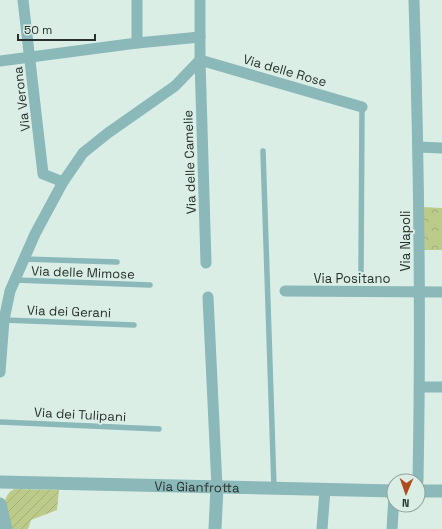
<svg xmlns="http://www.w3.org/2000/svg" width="442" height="529" font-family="'Space Grotesk',sans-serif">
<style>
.park{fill:url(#park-crowns)}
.garden{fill:url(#garden-furrows)}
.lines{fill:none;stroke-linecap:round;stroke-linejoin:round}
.service{stroke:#8bb8b8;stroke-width:5.5}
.minor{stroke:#8bb8b8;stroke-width:11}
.tertiary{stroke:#8bb8b8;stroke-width:13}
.labels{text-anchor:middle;stroke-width:4;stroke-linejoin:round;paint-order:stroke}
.street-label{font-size:13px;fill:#28302d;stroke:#daeee6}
</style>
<defs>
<pattern id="park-crowns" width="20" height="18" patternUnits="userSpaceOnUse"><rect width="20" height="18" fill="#bdcb8a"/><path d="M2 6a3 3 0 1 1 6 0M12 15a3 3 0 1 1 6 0" fill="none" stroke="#a2af77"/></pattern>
<pattern id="garden-furrows" width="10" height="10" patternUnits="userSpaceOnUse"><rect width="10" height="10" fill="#bdcb8a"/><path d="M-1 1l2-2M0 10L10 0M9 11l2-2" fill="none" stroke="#a2af77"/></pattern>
</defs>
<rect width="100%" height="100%" fill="#daeee6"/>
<polygon class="park" points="423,207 442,208 442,250 423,250"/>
<path class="garden" d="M 14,489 L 59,490 L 57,510 L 31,520 L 28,529 L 11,529 C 8,519 0,502 9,493 C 10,491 13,490 14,489 Z"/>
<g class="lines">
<g class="service">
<polyline points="263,151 274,488"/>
<polyline points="24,259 117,262"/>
<polyline points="361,274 362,107"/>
<polyline points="15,280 150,285"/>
<polyline points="4,320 134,325"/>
<polyline points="0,422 159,429"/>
</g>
<g class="minor">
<polyline points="23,0 43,174 63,182"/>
<polyline points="200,0 200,60 206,263"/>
<path d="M 414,0 C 419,160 421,321 418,481"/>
<polyline points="137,43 137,0"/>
<polyline points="200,60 362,107"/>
<polyline points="0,61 137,43 200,37"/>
<polyline points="418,147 442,148"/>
<polyline points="285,291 442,292"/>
<polyline points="208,297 217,487"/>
<polyline points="0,372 4,320 10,291 35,234 63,182 83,153 108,133 175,86 200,60"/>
<polyline points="420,387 442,387"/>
<polyline points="322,529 325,490"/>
<polyline points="392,529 394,496"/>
</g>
<g class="tertiary">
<path id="s1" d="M 0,482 L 394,491"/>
<polyline points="418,491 442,491"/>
<polyline points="0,504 6,529"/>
<polyline points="215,529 217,487"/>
</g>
</g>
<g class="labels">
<g class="street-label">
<text transform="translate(285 70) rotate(16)" y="5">Via delle Rose</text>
<text transform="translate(21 99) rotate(-97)" y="5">Via Verona</text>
<text transform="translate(189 162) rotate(-92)" y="5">Via delle Camelie</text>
<text transform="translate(405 241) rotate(-90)" y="5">Via Napoli</text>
<text transform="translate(83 272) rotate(2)" y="5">Via delle Mimose</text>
<text x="352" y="283">Via Positano</text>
<text transform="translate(69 311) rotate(2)" y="5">Via dei Gerani</text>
<text transform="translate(80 414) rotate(3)" y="5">Via dei Tulipani</text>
<text dy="5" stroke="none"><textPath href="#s1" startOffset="197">Via Gianfrotta</textPath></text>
</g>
</g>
<g transform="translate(406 493) rotate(182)"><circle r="19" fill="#daeee6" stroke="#93a29c"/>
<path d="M0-3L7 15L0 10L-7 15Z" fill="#b04b1e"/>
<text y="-6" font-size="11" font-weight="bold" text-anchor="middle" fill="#28302d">N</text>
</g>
<path d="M18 34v6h77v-6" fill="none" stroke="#28302d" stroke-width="2"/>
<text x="24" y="34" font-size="12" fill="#28302d" stroke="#daeee6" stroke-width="3" paint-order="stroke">50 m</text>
</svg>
